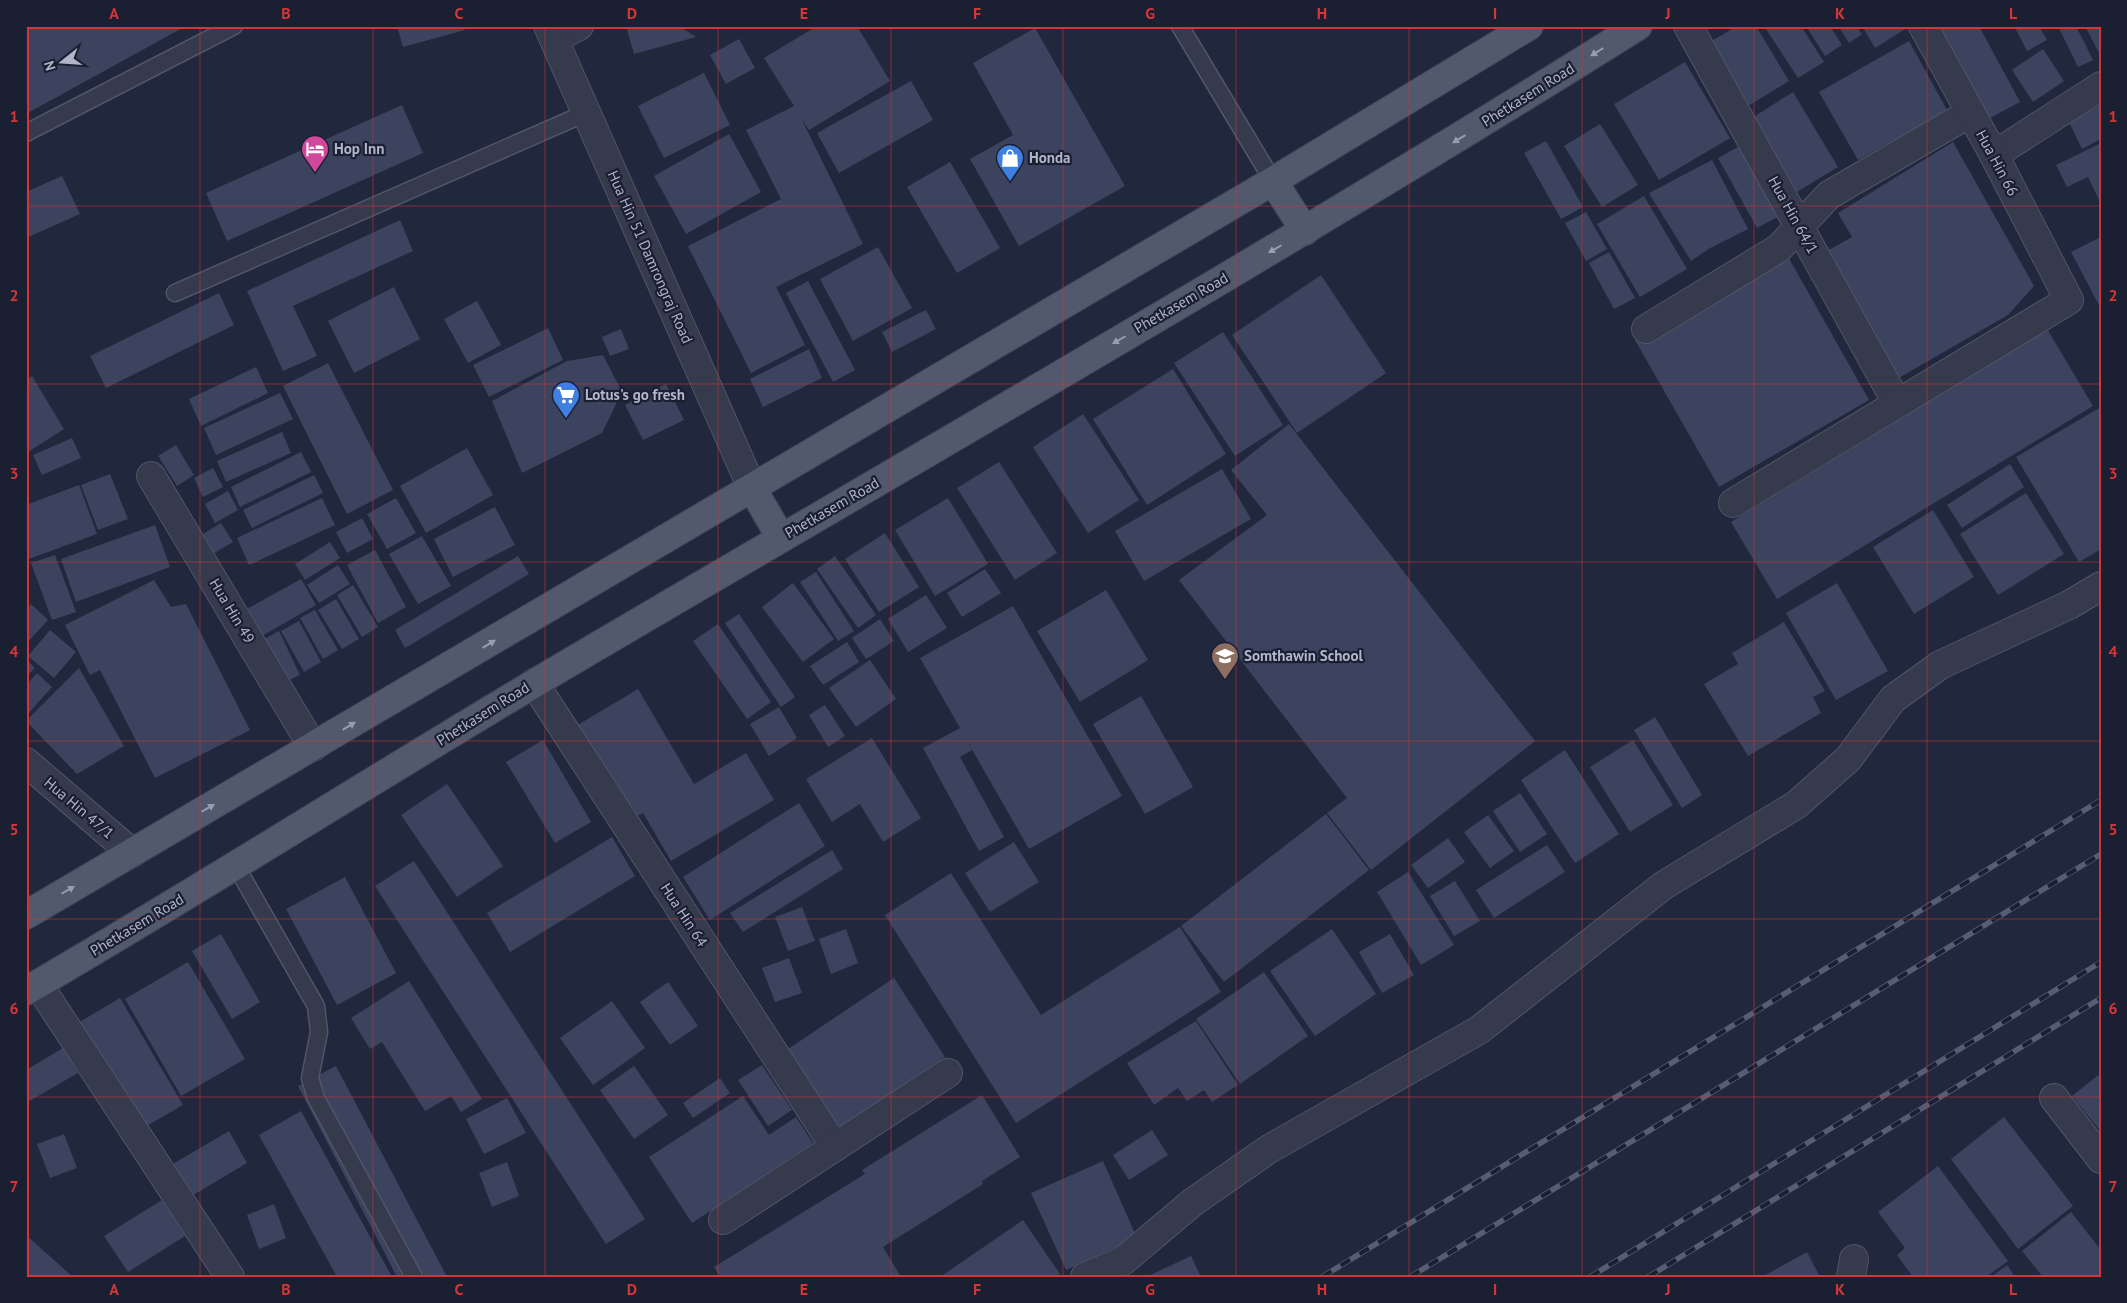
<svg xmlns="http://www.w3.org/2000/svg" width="2127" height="1303" font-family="'PT Sans',sans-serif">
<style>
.building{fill:#3c435e}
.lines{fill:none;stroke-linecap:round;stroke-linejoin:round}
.service-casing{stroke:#505568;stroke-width:19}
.minor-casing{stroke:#505568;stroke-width:30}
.tertiary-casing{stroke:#505568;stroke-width:30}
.primary-casing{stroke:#3e4356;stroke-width:30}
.service{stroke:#353a4d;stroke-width:16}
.minor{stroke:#353a4d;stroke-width:28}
.tertiary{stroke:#353a4d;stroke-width:28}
.primary{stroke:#52596d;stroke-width:28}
.rail-casing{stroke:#565d75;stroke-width:5.5}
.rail{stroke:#1a1f32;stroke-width:4;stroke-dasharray:11;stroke-linecap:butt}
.oneway{fill:#989eb2}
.grid{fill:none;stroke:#d23638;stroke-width:1;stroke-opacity:0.55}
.labels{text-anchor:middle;stroke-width:4.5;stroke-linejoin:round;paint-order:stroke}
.street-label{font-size:15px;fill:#b0b5c9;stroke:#1a1f32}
.poi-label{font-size:15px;font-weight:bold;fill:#b0b5c9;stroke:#1a1f32;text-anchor:start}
.neatline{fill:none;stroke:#d23638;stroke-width:2}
.grid-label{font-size:16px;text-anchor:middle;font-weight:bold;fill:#d23638}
</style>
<rect width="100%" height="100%" fill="#21273d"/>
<g class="building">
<polygon points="26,26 186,26 26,114"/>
<polygon points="397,26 459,26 465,30 403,47"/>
<polygon points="626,26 679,26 696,37 634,54"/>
<polygon points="817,26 857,26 890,81 809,130 801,118 863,244 776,287 805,345 751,373 688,246 781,199 746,130 794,106 764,58"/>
<polygon points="1737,26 1756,26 1789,81 1748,106 1710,42"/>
<polygon points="1764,26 1801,26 1824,62 1798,78"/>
<polygon points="1806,26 1830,26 1842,45 1825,56"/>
<polygon points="1838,26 1856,26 1862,34 1849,43"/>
<polygon points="1862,26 1910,26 1875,48"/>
<polygon points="1932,26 1979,26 2020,102 1984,121"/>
<polygon points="2014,26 2039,26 2047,40 2027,51"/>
<polygon points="2058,26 2076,26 2093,60 2078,67"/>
<polygon points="2085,26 2101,26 2101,57"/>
<polygon points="1035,28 1125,186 1019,246 970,159 1013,135 973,63"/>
<polygon points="739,39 755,68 726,84 710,55"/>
<polygon points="1909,41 1947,110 1858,160 1819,92"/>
<polygon points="2043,49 2064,81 2033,102 2012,70"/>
<polygon points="1685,62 1730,138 1659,180 1614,104"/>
<polygon points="704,73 730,125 664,158 638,106"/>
<polygon points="911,81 933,120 839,173 817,133"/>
<polygon points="1793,92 1838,167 1797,192 1752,118"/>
<polygon points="2101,100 2101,139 2082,149 2066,116"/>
<polygon points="402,105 423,153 227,241 206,193"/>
<polygon points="1600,124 1638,185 1602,207 1564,146"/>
<polygon points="729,134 761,192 686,234 654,176"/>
<polygon points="1546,141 1583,207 1561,219 1524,153"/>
<polygon points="1953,142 2034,286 2008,315 1897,379 1825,252 1852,237 1838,213"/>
<polygon points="1745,143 1785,213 1757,228 1718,158"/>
<polygon points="2101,143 2101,204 2088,177 2067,187 2056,165"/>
<polygon points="1712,160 1748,229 1710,248 1691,261 1649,193"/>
<polygon points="950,162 1000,248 957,273 907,187"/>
<polygon points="62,176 80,214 26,238 26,192"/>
<polygon points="1644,196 1687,269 1640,297 1597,224"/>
<polygon points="1586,212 1607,249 1586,261 1565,223"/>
<polygon points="400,220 413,251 293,306 317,356 283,371 247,291"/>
<polygon points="2101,237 2101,309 2071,252"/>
<polygon points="878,247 912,308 853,341 820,279"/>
<polygon points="1609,252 1635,298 1614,309 1589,263"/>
<polygon points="1786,253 1869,400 1719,487 1635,340"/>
<polygon points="1321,275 1386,373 1297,433 1232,335"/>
<polygon points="808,281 855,370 833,382 786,293"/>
<polygon points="394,287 420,339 354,373 328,321"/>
<polygon points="219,293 234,325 106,388 90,356"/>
<polygon points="477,301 501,345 468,363 444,319"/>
<polygon points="926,310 936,329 892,352 882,332"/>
<polygon points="548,328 563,360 489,397 473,365"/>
<polygon points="621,329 629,349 610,356 602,337"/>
<polygon points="2047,329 2093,406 1777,599 1731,522"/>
<polygon points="1223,332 1283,425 1235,456 1174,363"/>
<polygon points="809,349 822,378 763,407 750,379"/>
<polygon points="603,355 622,392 602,433 522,473 492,401 567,361"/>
<polygon points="328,363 393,490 347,514 283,386"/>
<polygon points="256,367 268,393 201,426 189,399"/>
<polygon points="1173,369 1226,454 1147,505 1093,419"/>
<polygon points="32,376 64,429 28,452 26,449 26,379"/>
<polygon points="666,384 684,420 643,440 625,405"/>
<polygon points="280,393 293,419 216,455 204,428"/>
<polygon points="2101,407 2101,549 2079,562 2016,457"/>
<polygon points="1083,414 1139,500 1088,533 1033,447"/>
<polygon points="1289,424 1535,741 1371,870 1327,813 1347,798 1179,580 1267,515 1231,470"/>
<polygon points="282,432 291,453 226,482 217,461"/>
<polygon points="72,438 81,458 42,475 33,455"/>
<polygon points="176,445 194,475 177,486 158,456"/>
<polygon points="467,448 493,495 426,533 400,486"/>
<polygon points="301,452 311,472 240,507 231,487"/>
<polygon points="999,462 1057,553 1015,580 957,488"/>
<polygon points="2010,464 2024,487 1962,528 1947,505"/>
<polygon points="213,468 223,487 203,497 194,478"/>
<polygon points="1222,469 1251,519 1144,581 1115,531"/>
<polygon points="110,474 128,519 98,530 81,485"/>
<polygon points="314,475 323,493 252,528 243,510"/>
<polygon points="79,485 97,534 26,560 26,505"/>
<polygon points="228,491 238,510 215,523 205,504"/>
<polygon points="2026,493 2064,554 1998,595 1960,534"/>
<polygon points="322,498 335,525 249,565 237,538"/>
<polygon points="396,498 416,533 387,549 367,514"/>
<polygon points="948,498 988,564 935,596 895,530"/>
<polygon points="495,507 515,545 453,577 434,539"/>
<polygon points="1933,510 1974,577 1914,614 1873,547"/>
<polygon points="362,518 373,539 347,553 336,532"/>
<polygon points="221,523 233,542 211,555 200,536"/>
<polygon points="155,525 170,567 76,602 61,559"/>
<polygon points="885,533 919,587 879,612 845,559"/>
<polygon points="422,536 451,586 418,604 389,554"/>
<polygon points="330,542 340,558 305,580 295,564"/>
<polygon points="375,550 406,607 378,623 347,565"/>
<polygon points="55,555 76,612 52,620 31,563"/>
<polygon points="518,556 529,574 405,648 395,630"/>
<polygon points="835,556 876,615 858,628 817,569"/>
<polygon points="338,565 350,584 319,603 307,585"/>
<polygon points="985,569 1001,593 962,617 947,593"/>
<polygon points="816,572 854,631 838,641 800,582"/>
<polygon points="301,579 316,605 262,636 247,609"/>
<polygon points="154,580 171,607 186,604 250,730 155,778 100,670 90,675 65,625"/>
<polygon points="793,583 834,639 803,662 762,607"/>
<polygon points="1837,583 1888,671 1836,700 1786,613"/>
<polygon points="353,585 378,627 362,637 337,595"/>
<polygon points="1106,590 1148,660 1080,702 1037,631"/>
<polygon points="926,595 947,628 908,652 888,619"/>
<polygon points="336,599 359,639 342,649 318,610"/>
<polygon points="31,604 48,620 26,644 26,610"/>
<polygon points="1013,606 1122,796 1029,849 962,732 972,750 960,757 1004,837 979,851 923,748 960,728 920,658"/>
<polygon points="315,610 338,650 323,659 300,618"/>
<polygon points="739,614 795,697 781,707 725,623"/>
<polygon points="880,619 894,641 866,659 852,638"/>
<polygon points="299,621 321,662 304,672 281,631"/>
<polygon points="1784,622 1825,691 1813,697 1821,713 1748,756 1704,684 1738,664 1732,653"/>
<polygon points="718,624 771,702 747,719 693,641"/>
<polygon points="50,630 76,652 54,678 28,656"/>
<polygon points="279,631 300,675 285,682 264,639"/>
<polygon points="847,642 859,662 823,685 810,666"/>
<polygon points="26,659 35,668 26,677"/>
<polygon points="870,660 896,699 856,727 829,688"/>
<polygon points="79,668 124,746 77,774 26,721"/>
<polygon points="37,673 52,687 26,716 26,685"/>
<polygon points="638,689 694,784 746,753 774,800 671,861 643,813 626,822 571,729"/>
<polygon points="1141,696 1193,787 1145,814 1093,724"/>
<polygon points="825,705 845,736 828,747 809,715"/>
<polygon points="779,707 797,738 769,756 750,724"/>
<polygon points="1655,717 1702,795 1682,808 1634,730"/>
<polygon points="872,738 921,818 883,842 860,804 832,822 806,779"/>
<polygon points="543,740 591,822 555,843 506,762"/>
<polygon points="1633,740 1673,805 1630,832 1590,767"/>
<polygon points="1565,750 1619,834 1575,863 1521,780"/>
<polygon points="447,784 503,866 457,897 401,815"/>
<polygon points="1520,793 1547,834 1520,852 1493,811"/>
<polygon points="799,803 825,846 710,920 683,877"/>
<polygon points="1326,814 1369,870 1224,982 1181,926"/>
<polygon points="1488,815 1514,851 1490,868 1464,832"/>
<polygon points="612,837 635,876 510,952 487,913"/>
<polygon points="1448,838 1465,862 1428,888 1411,865"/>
<polygon points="1014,842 1039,882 990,912 965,873"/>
<polygon points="1547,845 1565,872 1494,918 1476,890"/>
<polygon points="832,850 843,869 743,932 730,913"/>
<polygon points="414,861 645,1219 606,1244 375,886"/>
<polygon points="1408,872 1454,945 1421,965 1377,892"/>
<polygon points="951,873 1041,1015 1180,927 1221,992 1016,1123 885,915"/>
<polygon points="345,877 396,973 337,1005 286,909"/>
<polygon points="1455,881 1480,921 1454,936 1430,896"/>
<polygon points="802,907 815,941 788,951 775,917"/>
<polygon points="846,929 858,963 831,974 819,939"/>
<polygon points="1332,929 1376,994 1315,1036 1270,971"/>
<polygon points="221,934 260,1002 232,1019 192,951"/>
<polygon points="1390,934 1414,975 1382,993 1359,952"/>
<polygon points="789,958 802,993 775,1002 762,968"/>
<polygon points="188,962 245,1059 181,1096 125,999"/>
<polygon points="1264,972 1308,1036 1240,1084 1196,1019"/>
<polygon points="894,978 945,1057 840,1128 788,1049"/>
<polygon points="409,981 482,1099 461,1112 451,1096 425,1111 382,1042 370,1049 351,1018"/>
<polygon points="668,982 698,1026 670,1045 640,1002"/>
<polygon points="120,998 183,1105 124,1139 61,1033"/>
<polygon points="612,1001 645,1048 593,1085 560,1038"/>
<polygon points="1196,1021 1238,1085 1212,1102 1204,1090 1187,1101 1178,1088 1154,1105 1127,1063"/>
<polygon points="63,1048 78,1073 26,1103 26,1070"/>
<polygon points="762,1065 792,1110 768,1126 738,1080"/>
<polygon points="336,1066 447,1277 397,1277 298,1086"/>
<polygon points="634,1066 668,1115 634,1139 600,1090"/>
<polygon points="2101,1073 2101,1132 2072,1096"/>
<polygon points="720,1078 730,1093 693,1118 683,1103"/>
<polygon points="982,1095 1020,1157 982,1181 983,1184 883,1247 901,1277 720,1277 714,1267 865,1174 862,1170"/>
<polygon points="743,1096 769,1135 796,1117 813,1143 692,1223 649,1157"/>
<polygon points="507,1098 526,1133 484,1154 466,1119"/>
<polygon points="301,1111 392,1277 337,1277 259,1135"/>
<polygon points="2004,1117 2073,1206 2018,1249 1951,1159"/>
<polygon points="1152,1130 1168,1155 1129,1180 1113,1155"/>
<polygon points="229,1131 247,1163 185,1200 166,1168"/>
<polygon points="64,1134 77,1168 50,1178 37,1144"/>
<polygon points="1103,1161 1137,1238 1066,1270 1031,1193"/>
<polygon points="507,1162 519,1196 492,1207 479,1173"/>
<polygon points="1938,1166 2008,1261 1986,1277 1913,1277 1897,1255 1905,1248 1878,1212"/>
<polygon points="162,1200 185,1236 128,1272 104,1236"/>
<polygon points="274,1204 286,1238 259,1249 247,1215"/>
<polygon points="2071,1212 2101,1250 2101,1277 2043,1277 2022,1251"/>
<polygon points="1023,1220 1060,1274 1056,1277 940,1277"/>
<polygon points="26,1235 73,1277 26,1277"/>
<polygon points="1807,1252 1820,1277 1762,1277"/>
<polygon points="1191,1256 1201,1277 1146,1277"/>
<polygon points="2007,1265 2015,1277 1991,1277"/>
</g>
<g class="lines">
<g class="service-casing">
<g id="service">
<polyline points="1180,26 1273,181"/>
<polyline points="26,133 234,26"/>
<polyline points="175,293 586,113"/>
<polyline points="236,866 316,1006 319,1032 310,1078 316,1098 414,1277"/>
</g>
</g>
<g class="minor-casing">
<g id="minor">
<polyline points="1688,26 1897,403"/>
<polyline points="554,39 579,26"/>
<polyline points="1994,155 2101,86"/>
<polyline points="1646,329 1779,248 1829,195 1970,113"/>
<polyline points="151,476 313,747"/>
<polyline points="1733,503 2069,300 1994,155 1923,26"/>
<polyline points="534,683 835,1147"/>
<polyline points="26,762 132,853"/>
<polyline points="38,984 230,1277"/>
<polyline points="2054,1098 2101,1159"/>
<polyline points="723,1220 948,1073"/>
<polyline points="1085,1277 1123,1261 1193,1202 1269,1149 1479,1030 1664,885 1796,805 1848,759 1893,699 1940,665 2069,605 2101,586"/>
<polyline points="1851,1277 1854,1259"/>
</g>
</g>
<g class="tertiary-casing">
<polyline id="tertiary" points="548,26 752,488"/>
</g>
<g class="primary-casing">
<g id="primary">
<polyline points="1273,181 1305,231"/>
<polyline points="752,488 781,538"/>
<polyline points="26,915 1273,181 1529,26"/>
<path d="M 26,991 C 208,885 386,771 567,664 C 925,453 1286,247 1638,26"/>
</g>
</g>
<use href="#service" class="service"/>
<use href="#minor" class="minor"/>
<use href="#tertiary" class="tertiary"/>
<use href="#primary" class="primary"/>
<g class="rail-casing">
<g id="rail">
<polyline points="1322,1277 2101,800"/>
<polyline points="1410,1277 2101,854"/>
<polyline points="1590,1277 2101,962"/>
<polyline points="1648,1277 2101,998"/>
</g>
</g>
<use href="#rail" class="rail"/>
</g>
<defs><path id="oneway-solid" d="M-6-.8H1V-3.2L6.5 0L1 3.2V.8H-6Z" transform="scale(1.25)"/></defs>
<g class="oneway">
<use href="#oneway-solid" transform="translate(1597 52) rotate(148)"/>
<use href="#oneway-solid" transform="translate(1459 139) rotate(149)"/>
<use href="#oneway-solid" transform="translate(1275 249) rotate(150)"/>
<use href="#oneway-solid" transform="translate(1119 340) rotate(150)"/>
<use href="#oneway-solid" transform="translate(489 644) rotate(-31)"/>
<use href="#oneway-solid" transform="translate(349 726) rotate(-31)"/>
<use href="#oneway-solid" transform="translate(208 808) rotate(-30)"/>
<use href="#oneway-solid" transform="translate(68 890) rotate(-30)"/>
</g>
<path class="grid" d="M 200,26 L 200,1277M 373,26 L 373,1277M 545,26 L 545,1277M 718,26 L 718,1277M 891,26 L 891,1277M 1063,26 L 1063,1277M 1236,26 L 1236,1277M 1409,26 L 1409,1277M 1582,26 L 1582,1277M 1754,26 L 1754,1277M 1927,26 L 1927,1277M 26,206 L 2101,206M 26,384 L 2101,384M 26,562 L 2101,562M 26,741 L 2101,741M 26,919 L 2101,919M 26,1097 L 2101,1097"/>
<defs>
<g id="hotel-pin" transform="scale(1.4375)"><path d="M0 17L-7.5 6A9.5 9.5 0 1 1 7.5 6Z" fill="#d1479c" stroke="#1a1f32"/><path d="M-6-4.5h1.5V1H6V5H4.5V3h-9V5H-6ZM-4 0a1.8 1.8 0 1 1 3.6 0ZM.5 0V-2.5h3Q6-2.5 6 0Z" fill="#fff"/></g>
<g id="shop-pin" transform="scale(1.4375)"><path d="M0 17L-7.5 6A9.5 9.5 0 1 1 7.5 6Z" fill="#3f7fe0" stroke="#1a1f32"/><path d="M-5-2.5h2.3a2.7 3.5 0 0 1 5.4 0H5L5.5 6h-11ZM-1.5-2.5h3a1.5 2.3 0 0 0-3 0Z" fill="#fff"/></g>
<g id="supermarket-pin" transform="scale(1.4375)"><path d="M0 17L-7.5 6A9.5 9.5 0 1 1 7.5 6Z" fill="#3f7fe0" stroke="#1a1f32"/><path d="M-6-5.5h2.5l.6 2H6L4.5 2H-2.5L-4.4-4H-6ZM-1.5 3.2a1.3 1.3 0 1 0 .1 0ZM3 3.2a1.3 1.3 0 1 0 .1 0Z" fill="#fff"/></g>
<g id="school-pin" transform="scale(1.4375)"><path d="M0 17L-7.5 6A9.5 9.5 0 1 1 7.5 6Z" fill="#8d6e63" stroke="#1a1f32"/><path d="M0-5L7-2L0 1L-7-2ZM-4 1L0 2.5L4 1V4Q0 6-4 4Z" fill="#fff"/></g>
</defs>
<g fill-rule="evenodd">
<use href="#hotel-pin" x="315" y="149"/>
<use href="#shop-pin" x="1010" y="158"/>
<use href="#supermarket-pin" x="566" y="395"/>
<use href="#school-pin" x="1225" y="656"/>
</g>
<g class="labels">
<g class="street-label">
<text transform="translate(1528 95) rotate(-32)" y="5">Phetkasem Road</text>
<text transform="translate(1997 163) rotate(62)" y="5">Hua Hin 66</text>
<text transform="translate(1793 215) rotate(61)" y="5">Hua Hin 64/1</text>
<text transform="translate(650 257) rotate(66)" y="5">Hua Hin 51 Damrongraj Road</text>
<text transform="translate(1181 303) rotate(-30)" y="5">Phetkasem Road</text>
<text transform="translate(832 508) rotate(-30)" y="5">Phetkasem Road</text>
<text transform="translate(232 611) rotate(59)" y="5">Hua Hin 49</text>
<text transform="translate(483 714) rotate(-32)" y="5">Phetkasem Road</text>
<text transform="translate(79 808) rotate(40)" y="5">Hua Hin 47/1</text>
<text transform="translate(684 915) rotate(57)" y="5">Hua Hin 64</text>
<text transform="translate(137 925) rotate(-31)" y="5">Phetkasem Road</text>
</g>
<g class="poi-label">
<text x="334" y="154">Hop Inn</text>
<text x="1029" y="163">Honda</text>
<text x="585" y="400">Lotus's go fresh</text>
<text x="1244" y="661">Somthawin School</text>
</g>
</g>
<rect width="2127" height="1303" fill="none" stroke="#1a1f32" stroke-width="55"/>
<g transform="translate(62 62) rotate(253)" stroke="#1a1f32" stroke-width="4" paint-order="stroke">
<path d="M0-4L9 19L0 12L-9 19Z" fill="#b0b5c9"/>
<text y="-8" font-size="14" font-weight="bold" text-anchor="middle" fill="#b0b5c9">N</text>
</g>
<rect x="28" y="28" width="2072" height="1248" class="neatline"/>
<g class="grid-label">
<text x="114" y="19">A</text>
<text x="286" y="19">B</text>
<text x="459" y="19">C</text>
<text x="632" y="19">D</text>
<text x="804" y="19">E</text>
<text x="977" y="19">F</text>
<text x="1150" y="19">G</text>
<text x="1322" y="19">H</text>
<text x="1495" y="19">I</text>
<text x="1668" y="19">J</text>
<text x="1840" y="19">K</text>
<text x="2013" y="19">L</text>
<text x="14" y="122">1</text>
<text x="2113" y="122">1</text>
<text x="14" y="301">2</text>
<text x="2113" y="301">2</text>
<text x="14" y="479">3</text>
<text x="2113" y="479">3</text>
<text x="14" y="657">4</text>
<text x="2113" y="657">4</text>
<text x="14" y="835">5</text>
<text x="2113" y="835">5</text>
<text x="14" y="1014">6</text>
<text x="2113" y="1014">6</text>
<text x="14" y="1192">7</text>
<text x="2113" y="1192">7</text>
<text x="114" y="1295">A</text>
<text x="286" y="1295">B</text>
<text x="459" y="1295">C</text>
<text x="632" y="1295">D</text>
<text x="804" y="1295">E</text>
<text x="977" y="1295">F</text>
<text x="1150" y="1295">G</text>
<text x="1322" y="1295">H</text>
<text x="1495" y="1295">I</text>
<text x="1668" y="1295">J</text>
<text x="1840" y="1295">K</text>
<text x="2013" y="1295">L</text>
</g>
</svg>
